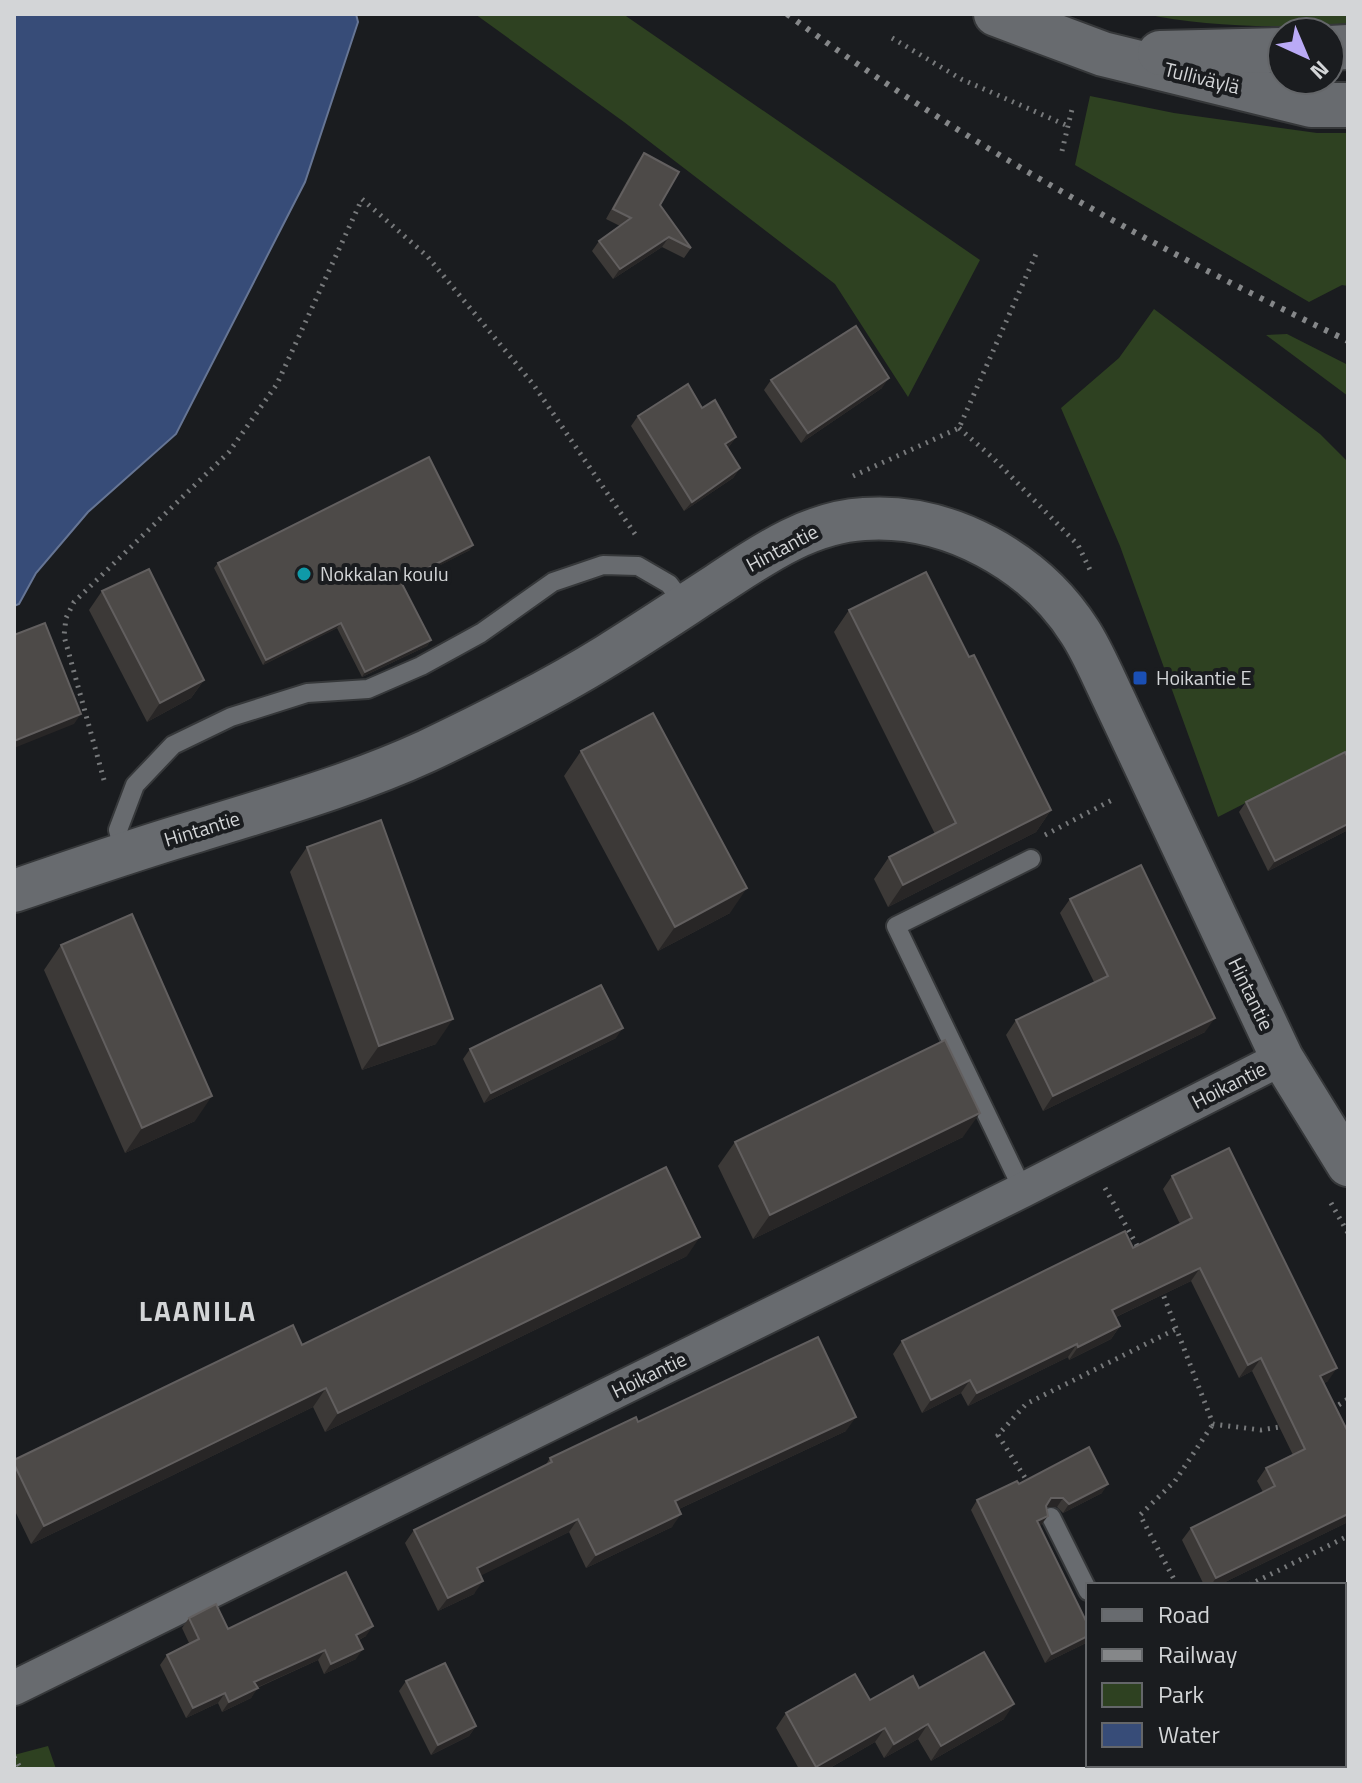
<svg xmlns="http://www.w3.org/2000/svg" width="1362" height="1783" font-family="'Titillium Web',sans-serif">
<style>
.built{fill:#20252d}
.green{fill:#2e4121}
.water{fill:#374c78;stroke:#667594;stroke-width:2}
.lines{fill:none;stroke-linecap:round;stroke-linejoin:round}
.service-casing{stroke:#36383a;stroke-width:22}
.minor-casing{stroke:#36383a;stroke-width:38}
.tertiary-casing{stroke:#36383a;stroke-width:46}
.secondary-casing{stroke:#36383a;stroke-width:48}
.path{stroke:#77797b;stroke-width:5;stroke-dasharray:2 6;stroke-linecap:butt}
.service{stroke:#686b6f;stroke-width:18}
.minor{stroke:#686b6f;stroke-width:34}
.tertiary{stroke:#686b6f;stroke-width:42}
.secondary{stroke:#686b6f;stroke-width:44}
.rail{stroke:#858789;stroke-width:6;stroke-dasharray:4 8;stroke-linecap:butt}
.wall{fill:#3c3937}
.shaded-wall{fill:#282626}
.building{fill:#4d4a48;stroke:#625f5f;stroke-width:2}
.culture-dot{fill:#0f9aa8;stroke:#1a1c1f;stroke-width:3}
.transit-dot{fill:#1a4fb4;stroke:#1a1c1f;stroke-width:3}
.labels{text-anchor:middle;stroke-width:8;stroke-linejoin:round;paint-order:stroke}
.street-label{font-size:20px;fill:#d3d5d7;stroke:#1a1c1f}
.poi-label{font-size:20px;fill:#d3d5d7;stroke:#1a1c1f;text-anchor:start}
.district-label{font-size:28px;font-weight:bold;letter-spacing:2px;fill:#d3d5d7;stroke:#1a1c1f}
</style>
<rect width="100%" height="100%" fill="#1a1c1f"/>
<polygon class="built" points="1348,1656 1348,1769 1169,1769 1175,1765 1344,1765 1344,1659"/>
<g class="green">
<polygon points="475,14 623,14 980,260 908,397 835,284 624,122"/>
<path d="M 1145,14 L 1348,14 L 1348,23 C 1288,29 1204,27 1145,14 Z"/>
<polygon points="1090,96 1174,113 1317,133 1348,133 1348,286 1342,285 1309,302 1075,165"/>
<polygon points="1154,309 1320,434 1348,462 1348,751 1218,817 1120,546 1061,408 1119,358"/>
<polygon points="1287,334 1348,365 1348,396 1266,335"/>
<polygon points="48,1746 56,1769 14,1769 14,1755"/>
</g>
<polygon class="water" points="14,14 356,14 358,22 305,182 176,434 88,512 36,573 19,604 14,606"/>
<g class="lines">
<g class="service-casing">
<g id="service">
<polyline points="124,853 118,830 135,785 173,745 231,717 307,693 368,689 421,666 481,633 553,582 603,565 638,566 669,584 685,605"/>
<polyline points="1023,1190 896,926 1031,859"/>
<polyline points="1051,1517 1088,1591"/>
<polyline points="1334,1765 1336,1769"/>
<polyline points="1245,1769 1252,1765"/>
</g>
</g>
<g class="minor-casing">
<g id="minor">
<polyline points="1344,1634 1348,1632"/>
<polyline points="14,1688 1023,1190 1282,1058"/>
<polyline points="1105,1769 1112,1765"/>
</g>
</g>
<g class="tertiary-casing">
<path id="tertiary" d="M 14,891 C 75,870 136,849 197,831 C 274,807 353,785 427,751 C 488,722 550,691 608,655 C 645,632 681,608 718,584 C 762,555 809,522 864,519 C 948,513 1035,561 1080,632 C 1089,646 1096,661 1103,676 L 1282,1058 L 1348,1165"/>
</g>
<g class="secondary-casing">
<g id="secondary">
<polyline points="996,14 1103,54 1311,105 1348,105"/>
<polyline points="1330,48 1348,47"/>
<polyline points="1160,53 1282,50"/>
</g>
</g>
<g class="path">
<polyline points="892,38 961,79 1068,126"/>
<polyline points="1062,151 1073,105"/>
<polyline points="959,428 993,458 1078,545 1092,574"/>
<polyline points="853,476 959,428 1036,254"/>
<polyline points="104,780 64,636 66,618 74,602 229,452 277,384 362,199 427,256 533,384 637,537"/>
<polyline points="1045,835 1114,799"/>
<polyline points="1105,1188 1139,1249"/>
<polyline points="1331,1203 1348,1233"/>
<polyline points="1161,1289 1213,1424 1261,1430 1286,1426"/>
<polyline points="1332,1409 1348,1399"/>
<polyline points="1029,1484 998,1435 1026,1404 1176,1329"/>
<polyline points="1177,1585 1140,1515 1175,1481 1213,1424"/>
<polyline points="1249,1585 1348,1536"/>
<polyline points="14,1757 21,1769"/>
</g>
<use href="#service" class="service"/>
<use href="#minor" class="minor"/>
<use href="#tertiary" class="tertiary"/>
<use href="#secondary" class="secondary"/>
<path class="rail" d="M 787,14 C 962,143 1153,247 1348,341"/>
</g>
<g class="wall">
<polygon points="644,153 660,205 691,248 684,258 662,247 613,279 592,251 599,241 620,226 606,219 637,163"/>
<polygon points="771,380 882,388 801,443 764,390"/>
<polygon points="702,408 736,437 728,448 740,468 733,478 684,511 631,426 638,416"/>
<polygon points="470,550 402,584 431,640 427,646 362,677 337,628 263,665 214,568 218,563"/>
<polygon points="102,591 204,680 191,698 147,722 89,610"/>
<polygon points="849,610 969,657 1051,810 1036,832 888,907 874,879 889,857 935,834 834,632"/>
<polygon points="581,751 730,913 658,951 564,776"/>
<polygon points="1348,758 1348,830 1268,871 1239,812 1246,802"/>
<polygon points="307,847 436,1044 362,1070 290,872"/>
<polygon points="1070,899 1205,1032 1043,1111 1006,1035 1016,1020 1094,982 1060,913"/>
<polygon points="61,945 195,1121 125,1153 44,970"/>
<polygon points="616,1038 484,1103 463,1059 470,1049"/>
<polygon points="963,1137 753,1239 718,1166 735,1142"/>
<polygon points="1172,1176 1328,1381 1324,1383 1348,1522 1219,1585 1204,1585 1182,1540 1191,1528 1263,1492 1257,1481 1266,1468 1293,1455 1252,1371 1239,1378 1191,1281 1116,1317 1120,1326 1111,1339 1069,1360 1068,1357 968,1406 961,1393 922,1413 893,1354 902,1341 1133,1248 1180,1224 1163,1189"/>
<polygon points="687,1256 325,1432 313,1407 31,1544 14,1509 14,1460 302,1345"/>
<polygon points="638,1422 846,1431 679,1509 672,1527 586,1568 569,1532 481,1575 474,1594 438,1611 405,1543 414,1530 545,1466 550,1458"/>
<polygon points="1019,1484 1102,1493 1063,1513 1057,1507 1046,1507 1041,1525 1039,1526 1088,1625 1088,1640 1086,1643 1045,1663 971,1510 977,1500"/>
<polygon points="189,1618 228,1629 366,1636 359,1640 356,1659 324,1674 318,1660 257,1688 251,1698 222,1712 218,1703 186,1718 160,1665 167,1655 189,1643 182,1628"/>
<polygon points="406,1681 476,1726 469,1736 431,1755 399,1691"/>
<polygon points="919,1688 1004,1719 931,1761 918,1739 884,1758 875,1742 828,1769 799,1769 776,1728 786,1713 870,1700"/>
</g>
<g class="shaded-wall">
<polygon points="669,237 662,247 613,279 620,269"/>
<polygon points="889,378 882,388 801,443 808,433"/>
<polygon points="736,437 729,447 718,454 725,444"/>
<polygon points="740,468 733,478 684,511 692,502"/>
<polygon points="473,545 470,550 398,587 401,582"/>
<polygon points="341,623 337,628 263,665 266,660"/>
<polygon points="431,640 427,646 362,677 365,672"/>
<polygon points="204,680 191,698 147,722 160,703"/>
<polygon points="81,714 74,724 14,748 14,741"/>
<polygon points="1051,810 1036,832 888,907 903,885"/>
<polygon points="1348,824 1348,830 1268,871 1275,861"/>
<polygon points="747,888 730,913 658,951 675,927"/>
<polygon points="1215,1018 1205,1032 1043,1111 1053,1096"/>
<polygon points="453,1019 436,1044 362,1070 379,1046"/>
<polygon points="623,1028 616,1038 484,1103 491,1093"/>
<polygon points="212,1096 195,1121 125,1153 142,1128"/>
<polygon points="980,1113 963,1137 753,1239 770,1215"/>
<polygon points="700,1237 687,1256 325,1432 338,1413"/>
<polygon points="1200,1268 1191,1281 1103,1323 1112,1310"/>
<polygon points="1120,1326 1111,1339 1069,1360 1078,1347"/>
<polygon points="1077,1344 1068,1357 968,1406 977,1393"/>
<polygon points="1261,1358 1252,1371 1239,1378 1248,1365"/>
<polygon points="1337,1368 1328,1381 1311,1389 1320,1376"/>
<polygon points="970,1380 961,1393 922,1413 931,1400"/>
<polygon points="326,1388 313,1407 31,1544 44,1526"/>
<polygon points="856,1417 846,1431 666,1515 675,1501"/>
<polygon points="1108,1484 1102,1493 1063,1513 1069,1504"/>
<polygon points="1051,1498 1063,1498 1057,1507 1045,1507"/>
<polygon points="681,1514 672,1527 586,1568 596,1555"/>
<polygon points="1348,1514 1348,1522 1219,1585 1211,1585 1216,1578"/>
<polygon points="1048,1516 1041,1525 1031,1530 1037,1521"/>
<polygon points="578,1519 569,1532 468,1582 477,1568"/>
<polygon points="483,1581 474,1594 438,1611 448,1598"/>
<polygon points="373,1626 366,1636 349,1645 356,1635"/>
<polygon points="1088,1636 1088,1640 1086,1643 1045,1663 1052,1654"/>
<polygon points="363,1649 356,1659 324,1674 331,1664"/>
<polygon points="325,1650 318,1660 247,1692 254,1682"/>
<polygon points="258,1688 251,1698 222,1712 229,1702"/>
<polygon points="225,1693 218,1703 186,1718 193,1708"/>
<polygon points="1014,1704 1004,1719 931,1761 941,1746"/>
<polygon points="928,1724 918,1739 884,1758 894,1744"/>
<polygon points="476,1726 469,1736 431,1755 438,1745"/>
<polygon points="885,1728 875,1742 828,1769 814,1769 816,1767"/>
</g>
<g class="building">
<polygon points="644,153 679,172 660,205 691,248 669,237 620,269 599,241 631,218 613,209"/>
<polygon points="856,326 889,378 808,433 771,380"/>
<polygon points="688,384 702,408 715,400 736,437 725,444 740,468 692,502 638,416"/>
<polygon points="429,457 473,545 401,582 431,640 365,672 341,623 266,660 218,563"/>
<polygon points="149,569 204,680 160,703 102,591"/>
<polygon points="926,572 969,657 974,655 1051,810 903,885 889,857 956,823 849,610"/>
<polygon points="45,623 81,714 14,741 14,635"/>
<polygon points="653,713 747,888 675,927 581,751"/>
<polygon points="1345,752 1348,758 1348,824 1275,861 1246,802"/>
<polygon points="381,820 453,1019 379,1046 307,847"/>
<polygon points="1141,865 1215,1018 1053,1096 1016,1020 1108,976 1070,899"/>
<polygon points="132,914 212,1096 142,1128 61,945"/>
<polygon points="601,985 623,1028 491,1093 470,1049"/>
<polygon points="945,1040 980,1113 770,1215 735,1142"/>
<polygon points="1229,1148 1337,1368 1320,1376 1348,1432 1348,1514 1216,1578 1191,1528 1275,1486 1266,1468 1305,1449 1261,1358 1248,1365 1200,1268 1112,1310 1120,1326 1078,1347 1077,1344 977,1393 970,1380 931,1400 902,1341 1125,1231 1133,1248 1192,1218 1172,1176"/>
<polygon points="666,1167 700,1237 338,1413 326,1388 44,1526 14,1464 14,1460 293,1325 302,1345"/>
<polygon points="818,1337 856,1417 675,1501 681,1514 596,1555 578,1519 477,1568 483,1581 448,1598 414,1530 552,1462 550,1458 636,1417 638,1422"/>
<polygon points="1089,1447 1108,1484 1069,1504 1063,1498 1051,1498 1046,1506 1048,1516 1037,1521 1088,1625 1088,1636 1052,1654 977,1500 1017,1481 1019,1484"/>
<polygon points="346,1572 373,1626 356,1635 363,1649 331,1664 325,1650 254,1682 258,1688 229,1702 225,1693 193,1708 167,1655 199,1639 189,1618 216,1604 228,1629"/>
<polygon points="984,1652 1014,1704 941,1746 928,1724 894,1744 885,1728 816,1767 786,1713 855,1674 870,1700 913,1676 919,1688"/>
<polygon points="445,1663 476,1726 438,1745 406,1681"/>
<polygon points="1280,1765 1288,1765 1290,1769 1272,1769"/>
</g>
<circle class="culture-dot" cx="304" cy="574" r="8"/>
<rect class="transit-dot" x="1132" y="670" width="16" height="16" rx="4"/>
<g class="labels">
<g class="street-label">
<text transform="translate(1202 78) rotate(14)" y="7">Tulliväylä</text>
<text transform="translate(782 548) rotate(-28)" y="7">Hintantie</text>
<text transform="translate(202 829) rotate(-17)" y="7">Hintantie</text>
<text transform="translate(1251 994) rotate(64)" y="7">Hintantie</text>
<text transform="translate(1229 1085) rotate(-27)" y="7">Hoikantie</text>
<text transform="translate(649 1375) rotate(-26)" y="7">Hoikantie</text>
</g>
<g class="poi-label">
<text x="320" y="581">Nokkalan koulu</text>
<text x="1156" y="685">Hoikantie E</text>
</g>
<g class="district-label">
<text x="198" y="1321">LAANILA</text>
</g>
</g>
<rect width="1362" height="1783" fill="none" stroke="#d3d5d7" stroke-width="32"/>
<rect x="1086" y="1583" width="260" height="184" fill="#1a1c1f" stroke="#646669" stroke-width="2"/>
<rect x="1102" y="1609" width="40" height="12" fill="#686b6f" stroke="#646669" stroke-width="2"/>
<text x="1158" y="1623" font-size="24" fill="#d3d5d7">Road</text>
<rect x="1102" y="1649" width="40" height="12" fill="#858789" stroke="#646669" stroke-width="2"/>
<text x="1158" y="1663" font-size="24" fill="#d3d5d7">Railway</text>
<rect x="1102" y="1683" width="40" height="24" fill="#2e4121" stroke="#646669" stroke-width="2"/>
<text x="1158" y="1703" font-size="24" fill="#d3d5d7">Park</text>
<rect x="1102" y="1723" width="40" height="24" fill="#374c78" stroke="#646669" stroke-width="2"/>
<text x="1158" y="1743" font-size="24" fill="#d3d5d7">Water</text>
<g transform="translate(1306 56) rotate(136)"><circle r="38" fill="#1a1c1f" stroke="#646669" stroke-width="2"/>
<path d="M0-6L14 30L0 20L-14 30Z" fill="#baaaf6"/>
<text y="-12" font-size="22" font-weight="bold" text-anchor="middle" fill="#d3d5d7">N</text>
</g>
</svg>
